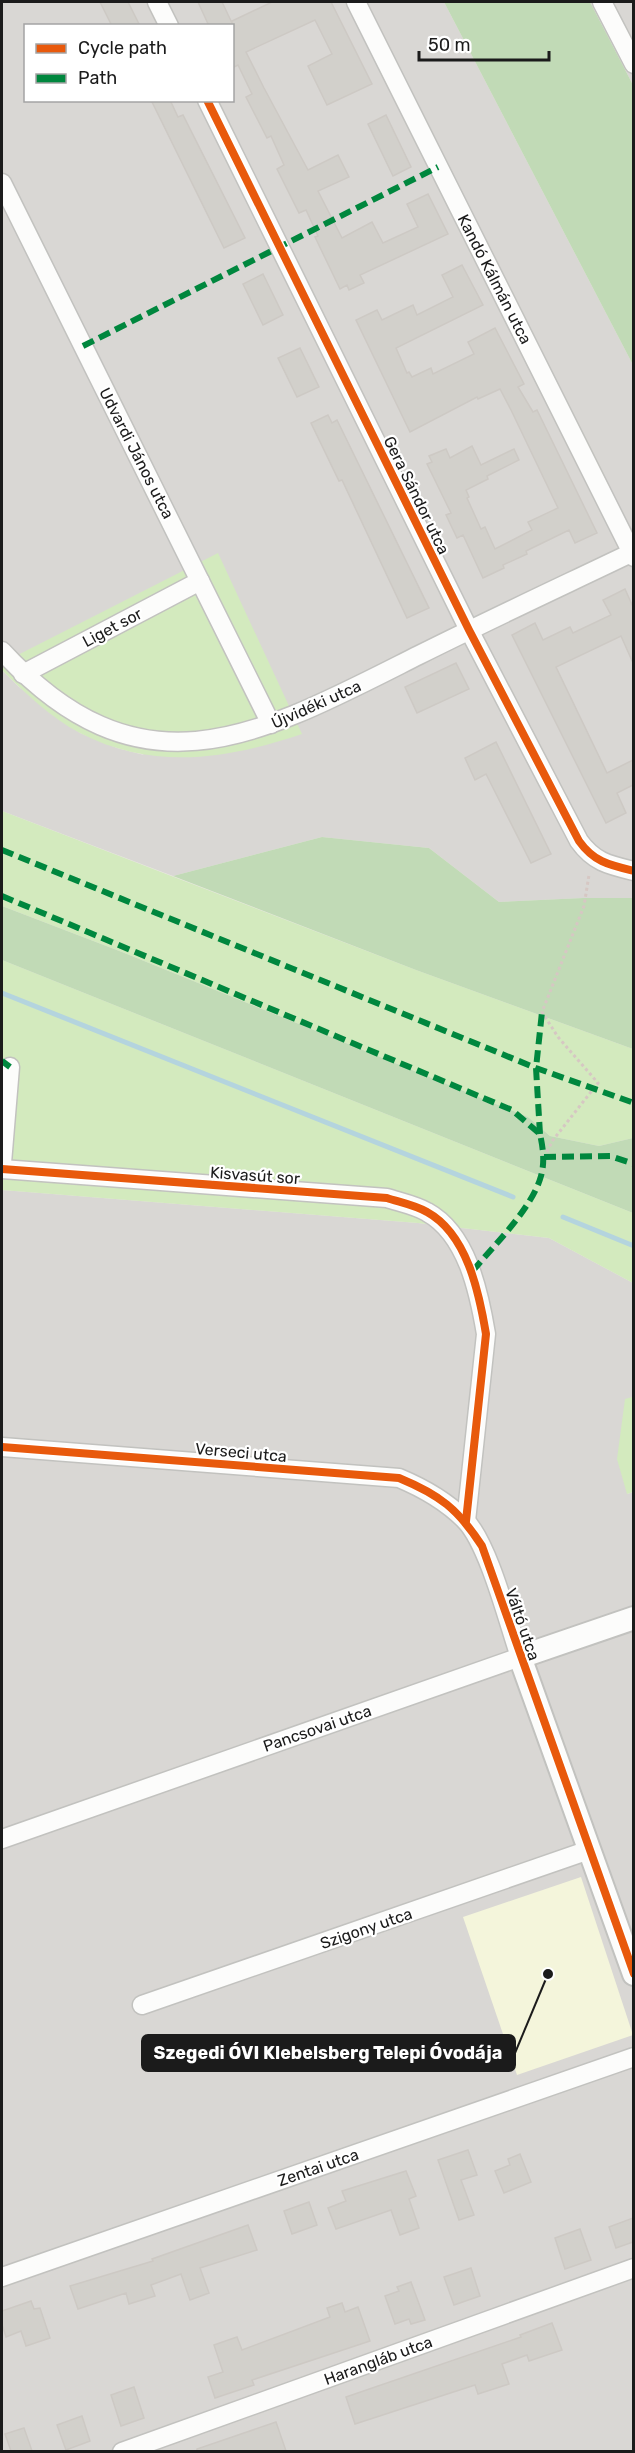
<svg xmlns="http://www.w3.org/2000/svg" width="635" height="2453" font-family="Rubik,sans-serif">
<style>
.residential{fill:#d9d7d4;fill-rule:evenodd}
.education{fill:#f4f5db}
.grass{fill:#d3eabe}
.forest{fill:#c1dab6}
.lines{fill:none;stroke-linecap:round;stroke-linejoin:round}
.stream{stroke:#b4d4de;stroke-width:5}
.building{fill:#d2d0cb;stroke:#cdc9c4;stroke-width:1.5}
.minor-casing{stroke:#c2c2bf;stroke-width:21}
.tertiary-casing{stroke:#c2c2bf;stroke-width:26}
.path{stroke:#d6c7c3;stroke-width:3;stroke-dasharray:3 3;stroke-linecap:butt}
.minor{stroke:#fcfcfb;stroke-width:18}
.tertiary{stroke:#fcfcfb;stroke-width:22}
.quiet{stroke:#00873e;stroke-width:6;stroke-dasharray:12 6;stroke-linecap:butt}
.cycleway-casing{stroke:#fff;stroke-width:11}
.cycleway{stroke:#e8590c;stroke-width:8}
.labels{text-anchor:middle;stroke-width:4.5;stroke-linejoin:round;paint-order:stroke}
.street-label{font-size:16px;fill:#1b1b1b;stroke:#fff}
.leader{fill:none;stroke:#1b1b1b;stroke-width:2}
.callout-dot{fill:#1b1b1b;stroke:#fff;stroke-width:2}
.callout{fill:#1b1b1b;stroke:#1b1b1b;stroke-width:2}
.callout-label{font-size:18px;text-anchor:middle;font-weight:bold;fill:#fff}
</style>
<rect width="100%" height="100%" fill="#eae8e2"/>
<g class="residential">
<path d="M 2,2 L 444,2 L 633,365 L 633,898 L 583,898 L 499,902 L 429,848 L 322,837 L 173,876 L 2,811 L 2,670 L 19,687 L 80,733 L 117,748 L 144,755 L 2,663 ZM 26,26 L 232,26 L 232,100 L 26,100 Z"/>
<polygon points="590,2 633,2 633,85"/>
<polygon points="2,1190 418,1223 549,1238 633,1283 633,1394 627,1494 634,1492 633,2451 2,2451"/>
</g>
<polygon class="education" points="581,1877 633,2035 517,2075 463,1917"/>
<g class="grass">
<path d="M 218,553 L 302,734 C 227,759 154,771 80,733 C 51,718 25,693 2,670 L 2,663 Z"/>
<polygon points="2,811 416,970 633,1049 633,1138 599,1146 550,1136 528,1117 122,952 2,906"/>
<polygon points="2,960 633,1213 633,1283 549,1238 418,1223 2,1190"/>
<polygon points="633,1394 633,1492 627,1494 617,1459 625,1399 632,1397"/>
</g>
<g class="forest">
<polygon points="444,2 590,2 633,85 633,365"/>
<polygon points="322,837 429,848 499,902 583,898 633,898 633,1049 416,970 173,876"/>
<polygon points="2,906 122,952 528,1117 550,1136 599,1146 633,1138 633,1213 2,960"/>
</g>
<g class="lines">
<g class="stream">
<polyline points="2,993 513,1197"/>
<polyline points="563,1217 634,1246"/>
</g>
</g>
<g class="building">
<polygon points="100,2 128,2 140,26 112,26"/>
<polygon points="198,2 222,2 232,23 232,21 272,2 331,2 372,84 327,105 308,66 332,54 315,20 246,52 264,88 308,170 338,155 349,177 318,191 342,238 372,222 383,243 418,227 407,204 428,194 448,234 360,275 364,283 349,290 347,285 340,289 315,237 318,236 306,210 299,213 277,169 284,165 271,136 267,138 246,97 252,94 238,65 232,68 232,26 209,26"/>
<polygon points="151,100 170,100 178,117 183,115 245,238 224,248"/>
<polygon points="386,115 411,167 393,176 368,124"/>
<polygon points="462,265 483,305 396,348 407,373 409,372 412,377 431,368 433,374 474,354 468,342 495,328 524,384 518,387 533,412 537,410 597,533 575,543 569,530 526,551 527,554 503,565 504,568 483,578 463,535 457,538 446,515 451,513 427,464 432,462 429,456 446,449 450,458 472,446 481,465 514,449 519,460 487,476 488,479 466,490 469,497 467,498 481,529 485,527 495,549 532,530 528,522 558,508 511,410 500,389 478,399 477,397 410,432 356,320 377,310 382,320 413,305 417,315 453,297 442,275"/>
<polygon points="263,274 283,315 263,325 243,284"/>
<polygon points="300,348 319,387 297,397 278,358"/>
<polygon points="328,415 332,423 337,420 429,608 407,618 342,480 339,481 311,423"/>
<polygon points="625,589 633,607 633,663 621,636 556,667 607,773 633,760 633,785 617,793 626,813 606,823 512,635 535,623 543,640 570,627 573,633 611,615 603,600"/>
<polygon points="456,663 469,689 417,713 405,687"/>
<polygon points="496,742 551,854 531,863 486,774 475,780 465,758"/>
<polygon points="468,2150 477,2175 461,2180 474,2215 459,2220 438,2160"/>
<polygon points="520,2154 531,2182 504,2193 495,2171 510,2165 508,2159"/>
<polygon points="406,2171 416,2196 409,2199 419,2228 400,2235 391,2210 336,2229 328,2208 346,2201 342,2191"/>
<polygon points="309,2202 317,2225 292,2234 284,2211"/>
<polygon points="633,2218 633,2242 616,2248 609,2227"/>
<polygon points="248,2225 257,2250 200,2268 209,2293 190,2300 181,2274 151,2285 155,2296 129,2304 126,2293 78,2309 70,2286 153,2261 152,2259"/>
<polygon points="580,2229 591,2260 565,2269 555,2238"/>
<polygon points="471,2268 480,2296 454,2305 444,2277"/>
<polygon points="411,2282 425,2320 411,2324 409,2319 395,2324 385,2296 399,2291 397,2287"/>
<polygon points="31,2301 34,2309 40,2308 50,2338 26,2346 21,2331 6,2337 2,2324 2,2311"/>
<polygon points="342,2303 345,2312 358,2307 370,2341 252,2380 254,2385 215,2398 208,2377 223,2372 214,2345 237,2337 242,2350 330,2317 327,2308"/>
<polygon points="552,2323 562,2350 529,2361 527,2355 502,2364 509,2384 478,2394 475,2385 355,2424 346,2397 521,2337 520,2335"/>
<polygon points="134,2387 144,2418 121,2426 111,2395"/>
<polygon points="82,2416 90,2441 66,2450 57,2425"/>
<polygon points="276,2422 286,2451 197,2451 197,2449"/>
<polygon points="24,2428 32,2451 11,2451 5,2434"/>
</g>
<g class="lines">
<g class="minor-casing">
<g id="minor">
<polyline points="157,2 169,26"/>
<polyline points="356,2 634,557"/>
<polyline points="602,2 634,64"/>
<path d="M 207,100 L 469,630 L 579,841 C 594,862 609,865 634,871"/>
<polyline points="2,183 271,724"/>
<path d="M 2,651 C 143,804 262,734 419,655 C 489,620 560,587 631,553"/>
<polyline points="23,674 200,581"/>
<polyline points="2,1163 10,1067"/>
<path d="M 2,1169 L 387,1198 C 399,1202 415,1205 427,1212 C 467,1234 479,1292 486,1334 L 466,1521"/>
<path d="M 2,1447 L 399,1478 C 423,1488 446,1501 465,1520 C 489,1545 508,1622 520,1657 L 2,1839"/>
<polyline points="142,2005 589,1850"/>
<polyline points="2,2277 634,2057"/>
<polyline points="122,2452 634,2268"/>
</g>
</g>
<g class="tertiary-casing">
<polyline id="tertiary" points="634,1618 520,1657 634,1974"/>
</g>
<polyline class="path" points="544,1157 553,1140 598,1083 558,1037 542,1012 584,906 589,875"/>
<use href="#minor" class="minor"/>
<use href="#tertiary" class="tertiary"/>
<g class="quiet">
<polyline points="83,346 438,167"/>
<polyline points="2,850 536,1068 634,1103"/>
<path d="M 2,896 L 512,1110 L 540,1134 C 543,1148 545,1162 541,1176 C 532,1209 493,1246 471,1273"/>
<polyline points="2,1061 10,1067"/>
<polyline points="540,1134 536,1068 542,1012"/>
<polyline points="544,1157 610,1156 634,1164"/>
</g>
<g class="cycleway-casing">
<g id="cycleway">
<path d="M 207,100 L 469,630 L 579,841 C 594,862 609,865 634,871"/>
<path d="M 2,1169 L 387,1198 C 399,1202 415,1205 427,1212 C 467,1234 479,1292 486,1334 L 466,1521"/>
<path d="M 2,1447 L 399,1478 C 440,1495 458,1509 482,1546 L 634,1974"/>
</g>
</g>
<use href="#cycleway" class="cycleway"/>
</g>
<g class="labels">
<g class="street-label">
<text transform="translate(495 279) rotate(63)" y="6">Kandó Kálmán utca</text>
<text transform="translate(137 453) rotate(63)" y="6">Udvardi János utca</text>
<text transform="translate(417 495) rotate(64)" y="6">Gera Sándor utca</text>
<text transform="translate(112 627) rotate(-28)" y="6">Liget sor</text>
<text transform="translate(316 704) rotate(-24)" y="6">Újvidéki utca</text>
<text transform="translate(255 1175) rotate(4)" y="6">Kisvasút sor</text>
<text transform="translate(241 1452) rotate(5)" y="6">Verseci utca</text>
<text transform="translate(523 1624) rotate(71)" y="6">Váltó utca</text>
<text transform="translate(317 1728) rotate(-19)" y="6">Pancsovai utca</text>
<text transform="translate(366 1928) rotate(-19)" y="6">Szigony utca</text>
<text transform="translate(318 2167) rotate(-19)" y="6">Zentai utca</text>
<text transform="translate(378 2360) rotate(-20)" y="6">Harangláb utca</text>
</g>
</g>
<path class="leader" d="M548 1974L515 2053"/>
<circle class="callout-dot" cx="548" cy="1974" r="6"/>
<rect class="callout" x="142" y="2035" width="373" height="36" rx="6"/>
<g class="callout-label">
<text x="328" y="2059">Szegedi ÓVI Klebelsberg Telepi Óvodája</text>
</g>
<rect width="635" height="2453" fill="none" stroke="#1b1b1b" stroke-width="6"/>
<rect x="24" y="24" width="210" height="78" fill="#ffffff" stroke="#a4a4a4" stroke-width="1.5"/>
<rect x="36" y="44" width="30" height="9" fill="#e8590c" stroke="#a4a4a4" stroke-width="1.5"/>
<text x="78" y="54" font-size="18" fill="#1b1b1b">Cycle path</text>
<rect x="36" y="74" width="30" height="9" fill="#00873e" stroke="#a4a4a4" stroke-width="1.5"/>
<text x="78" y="84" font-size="18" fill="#1b1b1b">Path</text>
<path d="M419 51v9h130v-9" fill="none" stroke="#1b1b1b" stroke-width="3"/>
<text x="428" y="51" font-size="18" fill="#1b1b1b" stroke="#ffffff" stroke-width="4.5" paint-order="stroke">50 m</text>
</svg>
